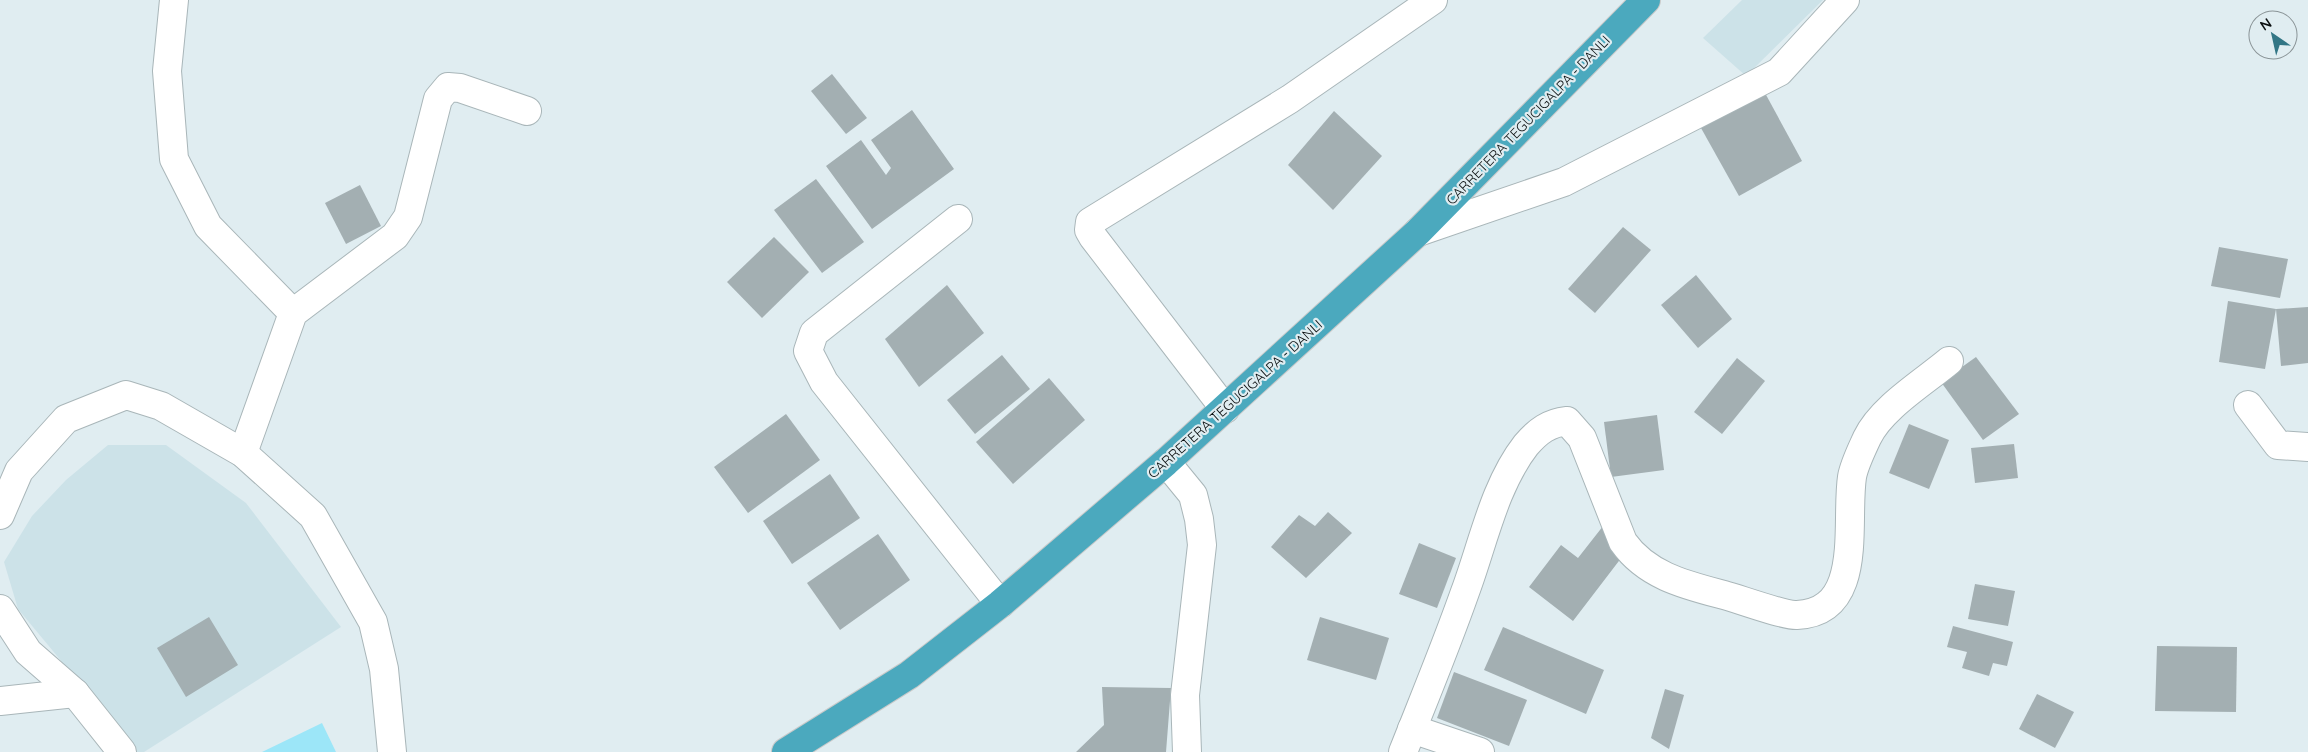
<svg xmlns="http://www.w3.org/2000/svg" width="2308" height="752" font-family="Quicksand,sans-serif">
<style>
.built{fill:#cce2e8}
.green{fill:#9ce6f8}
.building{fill:#a3afb2}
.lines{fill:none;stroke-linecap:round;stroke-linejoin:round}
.street-casing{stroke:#a9b6b9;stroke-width:30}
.highway-casing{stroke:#c9caca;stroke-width:30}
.street{stroke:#fff;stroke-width:28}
.highway{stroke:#4ba9be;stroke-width:28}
.labels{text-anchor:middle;stroke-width:4.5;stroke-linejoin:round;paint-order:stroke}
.street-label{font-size:14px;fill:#0a0f10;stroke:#e0edf1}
</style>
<rect width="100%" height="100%" fill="#e0edf1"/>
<g class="built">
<polygon points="1742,0 1823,0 1746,76 1703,38"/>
<polygon points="108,445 166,445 246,503 341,627 144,752 137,752 18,609 4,562 32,516 66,480"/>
</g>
<polygon class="green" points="322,723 336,752 262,752"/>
<g class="building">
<polygon points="832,74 867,118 846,134 811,91"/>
<polygon points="1765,93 1802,161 1739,196 1701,128"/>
<polygon points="912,110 954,169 872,229 826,166 861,140 886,175 891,168 871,140"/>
<polygon points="1334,111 1382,156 1333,210 1288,165"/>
<polygon points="816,179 864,242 822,273 774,210"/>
<polygon points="360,185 381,226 346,244 325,203"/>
<polygon points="1623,227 1651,250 1595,313 1568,289"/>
<polygon points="774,237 809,272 762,318 727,282"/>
<polygon points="2219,247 2288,259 2280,298 2211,286"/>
<polygon points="1696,275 1732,319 1698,348 1661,305"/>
<polygon points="947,285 984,333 919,387 885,339"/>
<polygon points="2228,301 2276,309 2308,307 2308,363 2281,366 2276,309 2265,369 2219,362"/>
<polygon points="1002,355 1030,389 975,434 947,400"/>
<polygon points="1976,357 2019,414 1983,440 1941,382"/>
<polygon points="1737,358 1765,381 1722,434 1694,412"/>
<polygon points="1049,378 1085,420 1013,484 976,442"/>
<polygon points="786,414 820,460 748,513 714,467"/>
<polygon points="1657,415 1664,470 1611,477 1604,422"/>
<polygon points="1909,424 1949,440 1929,489 1889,473"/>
<polygon points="2014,444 2018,478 1975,483 1971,448"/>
<polygon points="830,474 860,518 792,564 763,521"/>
<polygon points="1328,512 1352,533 1306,578 1271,547 1299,515 1315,526"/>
<polygon points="1607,521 1625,553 1573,621 1529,587 1561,545 1578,558"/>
<polygon points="878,534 910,580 840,630 807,583"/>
<polygon points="1419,543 1456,558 1437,608 1399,594"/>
<polygon points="1975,584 2015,591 2008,626 1968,619"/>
<polygon points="209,617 238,665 186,697 157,648"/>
<polygon points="1320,617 1389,638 1376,680 1307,660"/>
<polygon points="1953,626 2013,642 2007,666 1993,663 1989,676 1962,668 1967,652 1947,647"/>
<polygon points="1503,627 1604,670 1586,714 1484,670"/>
<polygon points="2157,646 2237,647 2236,712 2155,711"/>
<polygon points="1454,672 1527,700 1509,746 1437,718"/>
<polygon points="1102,687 1171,688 1166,752 1076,752 1104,725"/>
<polygon points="1665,689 1684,695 1669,749 1651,738"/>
<polygon points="2037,694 2074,712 2055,748 2019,729"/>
</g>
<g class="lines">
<g class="street-casing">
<g id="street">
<polyline points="174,0 167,71 174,159 208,226 293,313"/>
<polyline points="958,219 814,333 808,351 824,382 1000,604"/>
<polyline points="1418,232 1564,182 1779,72 1845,0"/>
<polyline points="2248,405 2278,445 2308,447"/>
<polyline points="1225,409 1093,237 1089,230 1090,222 1290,99 1433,0"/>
<polyline points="243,453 293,313 395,236 408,217 438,99 448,87 460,88 527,111"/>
<polyline points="1166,462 1193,495 1199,519 1202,545 1185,695 1187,752"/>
<polyline points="0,515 19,471 66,419 126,395 161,406 243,453 313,516 373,622 384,669 392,752"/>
<polyline points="0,609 28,652 75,693 122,752"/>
<polyline points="0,701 75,693"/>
<polyline points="1412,729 1480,752"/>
<path d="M 1403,752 C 1424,699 1446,646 1465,592 C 1483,544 1494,486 1526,445 C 1538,431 1549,423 1567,421 L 1582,438 L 1623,542 C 1647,576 1686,585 1724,595 C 1739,599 1785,616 1797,615 C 1865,612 1845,523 1852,477 C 1854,465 1862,449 1867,438 C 1881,408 1924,382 1949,361"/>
</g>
</g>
<g class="highway-casing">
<polyline id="highway" points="786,752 909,675 1000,604 1166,462 1418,232 1646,0"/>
</g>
<use href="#street" class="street"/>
<use href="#highway" class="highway"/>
</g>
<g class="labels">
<g class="street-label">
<text transform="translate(1528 120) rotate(-46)" y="5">CARRETERA TEGUCIGALPA - DANLI</text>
<text transform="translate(1235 399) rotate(-42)" y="5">CARRETERA TEGUCIGALPA - DANLI</text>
</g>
</g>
<g transform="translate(2273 35) rotate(326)"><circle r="24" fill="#e0edf1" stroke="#8a9497"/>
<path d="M0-4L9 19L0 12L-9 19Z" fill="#327685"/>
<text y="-8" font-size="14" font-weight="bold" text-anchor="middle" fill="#0a0f10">N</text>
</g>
</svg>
